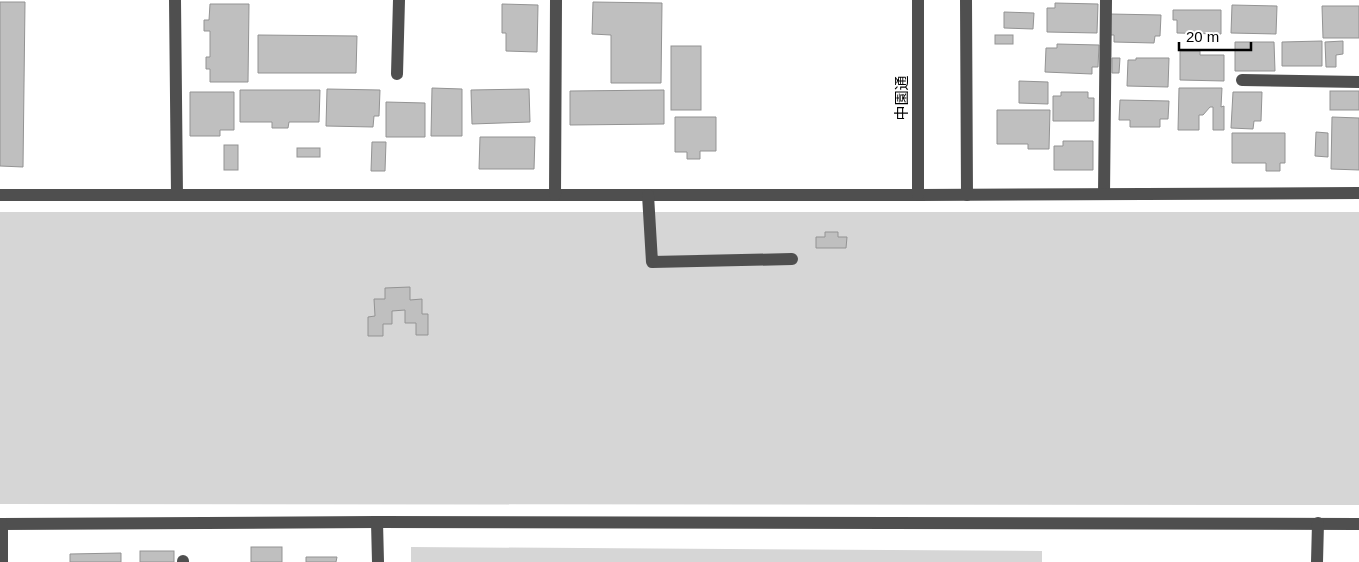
<svg xmlns="http://www.w3.org/2000/svg" width="1359" height="562" font-family="Helvetica,'Noto Sans JP',sans-serif">
<style>
.green{fill:#d6d6d6}
.building{fill:#bfbfbf;stroke:#939393}
.lines{fill:none;stroke-linecap:round;stroke-linejoin:round}
.minor{stroke:#4f4f4f;stroke-width:12}
.labels{text-anchor:middle;stroke-width:4.5;stroke-linejoin:round;paint-order:stroke}
.street-label{font-size:15px;fill:#000;stroke:#fff}
</style>
<rect width="100%" height="100%" fill="#fff"/>
<g class="green">
<polygon points="0,212 1359,212 1359,505 0,504"/>
<polygon points="411,547 1042,551 1042,562 411,562"/>
</g>
<g class="building">
<polygon points="0,2 25,2 23,167 0,166"/>
<polygon points="593,2 662,3 661,83 611,83 611,35 592,34"/>
<polygon points="1055,3 1098,4 1097,33 1047,32 1047,8 1055,8"/>
<polygon points="210,4 249,4 248,82 210,82 210,69 206,69 206,57 210,57 210,31 204,31 204,20 209,20"/>
<polygon points="502,4 538,5 537,52 506,51 506,33 502,33"/>
<polygon points="1232,5 1277,6 1276,34 1231,33"/>
<polygon points="1322,6 1359,6 1359,38 1323,38"/>
<polygon points="1173,10 1221,10 1221,34 1177,33 1177,20 1173,20"/>
<polygon points="1004,12 1034,13 1033,29 1004,28"/>
<polygon points="1110,14 1161,15 1160,36 1155,36 1154,43 1114,42 1114,35 1109,35"/>
<polygon points="258,35 357,36 356,73 258,73"/>
<rect x="995" y="35" width="18" height="9"/>
<polygon points="1322,41 1322,66 1282,66 1282,42"/>
<polygon points="1343,41 1343,54 1336,55 1336,67 1326,67 1325,42"/>
<polygon points="1235,42 1274,42 1275,71 1235,71"/>
<polygon points="1057,44 1099,45 1098,67 1092,67 1092,74 1045,72 1046,48 1057,48"/>
<rect x="671" y="46" width="30" height="64"/>
<polygon points="1180,51 1200,51 1200,55 1224,55 1224,81 1180,80"/>
<polygon points="1112,58 1120,58 1119,73 1112,73"/>
<polygon points="1136,58 1169,58 1168,87 1127,86 1128,60 1136,60"/>
<polygon points="1019,81 1048,82 1048,104 1019,103"/>
<polygon points="432,88 462,89 462,136 431,136"/>
<polygon points="1179,88 1222,88 1221,107 1224,106 1224,130 1213,130 1213,107 1210,107 1203,115 1199,115 1199,130 1178,130"/>
<polygon points="327,89 380,90 379,116 374,116 373,127 326,126"/>
<polygon points="529,89 530,122 472,124 471,90"/>
<polygon points="240,90 320,90 319,122 289,122 288,128 272,128 272,122 240,122"/>
<polygon points="664,90 664,124 570,125 570,91"/>
<rect x="1330" y="91" width="29" height="19"/>
<polygon points="190,92 234,92 234,130 220,130 220,136 190,136"/>
<polygon points="1061,92 1088,92 1088,98 1094,98 1094,121 1053,121 1053,96 1061,96"/>
<polygon points="1233,92 1262,92 1261,121 1254,121 1253,129 1231,128"/>
<polygon points="1120,100 1169,101 1168,119 1160,119 1160,127 1130,127 1130,120 1119,120"/>
<polygon points="386,102 425,103 425,137 386,137"/>
<polygon points="997,110 1050,110 1049,149 1028,149 1028,144 997,144"/>
<polygon points="675,117 716,117 716,151 700,151 700,159 687,159 687,152 675,152"/>
<polygon points="1332,117 1359,118 1359,170 1331,169"/>
<polygon points="1316,132 1328,133 1328,157 1315,156"/>
<polygon points="1232,133 1285,133 1285,163 1280,163 1280,171 1266,171 1266,163 1232,163"/>
<polygon points="480,137 535,137 534,169 479,169"/>
<polygon points="1063,141 1093,141 1093,170 1054,170 1054,146 1063,146"/>
<polygon points="372,142 386,142 385,171 371,171"/>
<rect x="224" y="145" width="14" height="25"/>
<rect x="297" y="148" width="23" height="9"/>
<polygon points="825,232 838,232 838,237 847,237 846,248 816,248 816,237 825,237"/>
<polygon points="410,287 410,300 422,299 422,314 428,314 428,335 416,335 416,323 405,323 405,310 392,311 392,324 383,324 383,336 368,336 368,317 375,316 374,299 385,299 385,288"/>
<rect x="251" y="547" width="31" height="15"/>
<rect x="140" y="551" width="34" height="11"/>
<polygon points="121,553 121,562 70,562 70,554"/>
<polygon points="306,557 337,557 336,562 306,562"/>
</g>
<g class="lines">
<g class="minor">
<polyline points="175,0 177,195"/>
<polyline points="966,0 967,195"/>
<polyline points="397,74 399,0"/>
<polyline points="1242,80 1359,82"/>
<polyline points="1104,194 1106,0"/>
<polyline points="0,195 918,195 1359,193"/>
<polyline points="555,195 556,0"/>
<polyline points="648,195 652,262 792,259"/>
<polyline points="918,195 918,0"/>
<polyline points="377,522 378,562"/>
<polyline points="0,524 377,522 1359,524"/>
<polyline points="2,562 2,524"/>
<polyline points="183,562 183,561"/>
<polyline points="1317,562 1318,523"/>
</g>
</g>
<g class="labels">
<g class="street-label">
<text transform="translate(902 98) rotate(-90)" y="5">中園通</text>
</g>
</g>
<path d="M1179 42v8h72v-8" fill="none" stroke="#000000" stroke-width="2.5"/>
<text x="1186" y="42" font-size="15" fill="#000000" stroke="#ffffff" stroke-width="4" paint-order="stroke">20 m</text>
</svg>
